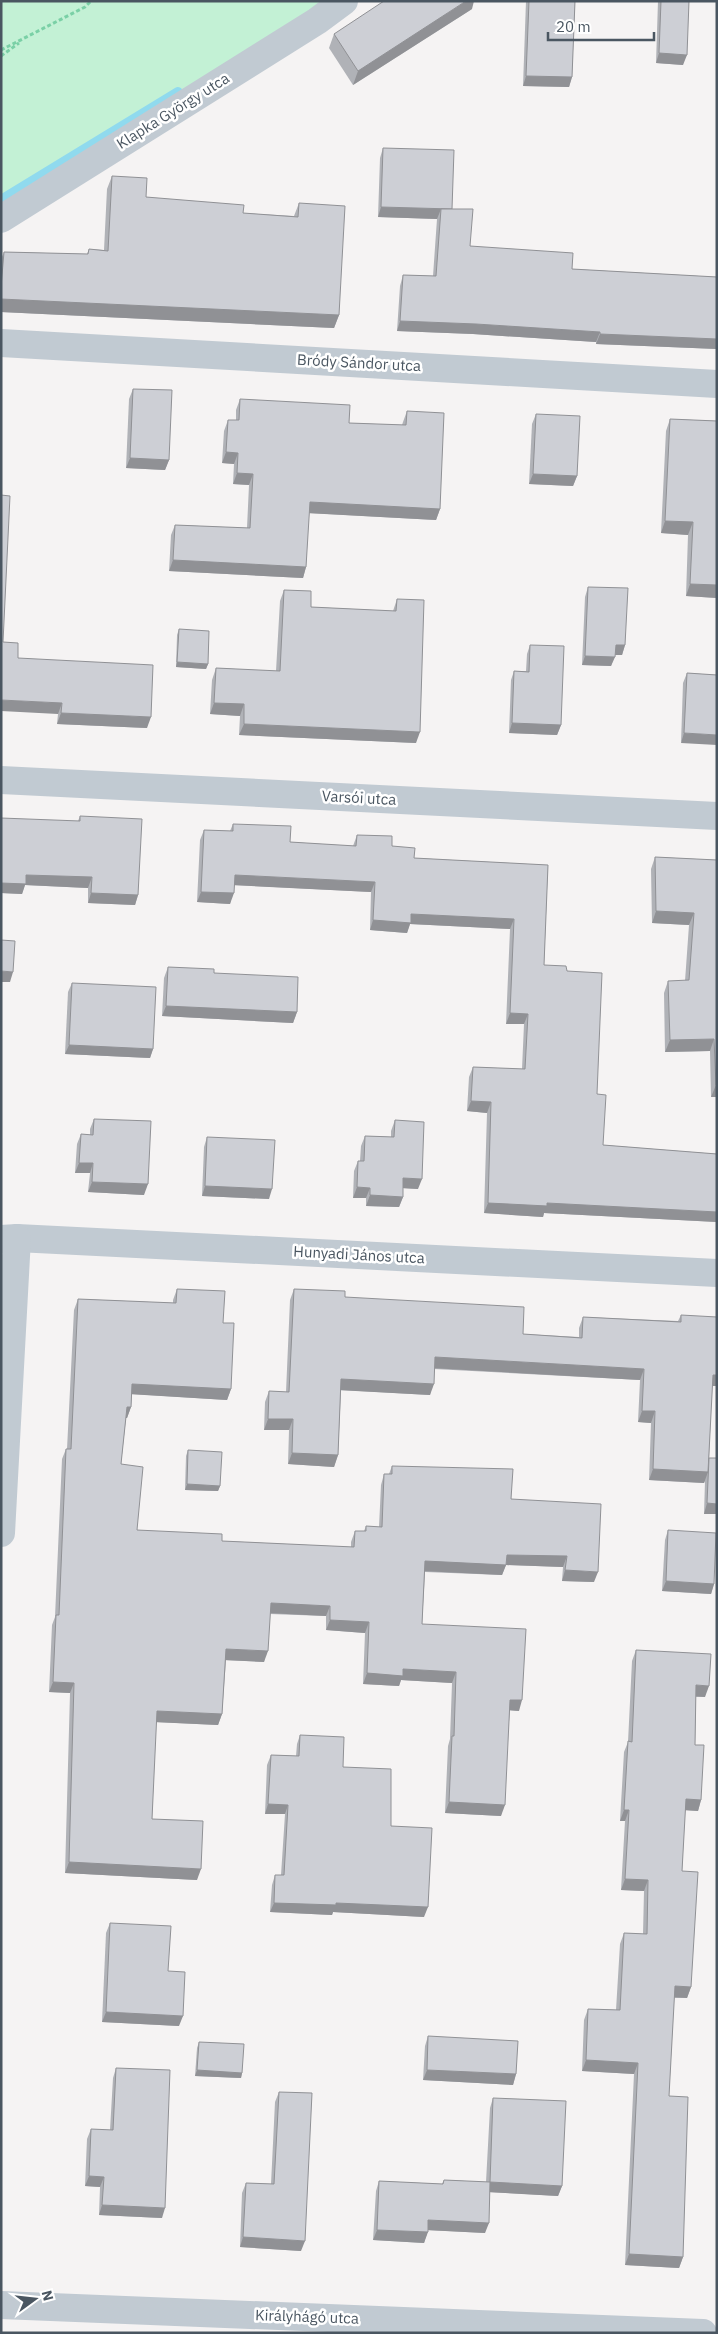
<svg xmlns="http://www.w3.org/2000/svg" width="718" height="2334" font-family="'IBM Plex Sans',sans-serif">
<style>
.green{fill:#c3f1d5}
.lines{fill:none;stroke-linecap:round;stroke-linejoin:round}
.stream{stroke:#90daee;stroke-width:10}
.path{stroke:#7ad0a6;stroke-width:3;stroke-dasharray:4 2.5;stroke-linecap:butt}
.minor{stroke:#c1cad2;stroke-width:28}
.wall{fill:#b0b2b7}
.shaded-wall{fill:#909195}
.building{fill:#cdcfd5;stroke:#909195}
.labels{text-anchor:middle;stroke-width:5;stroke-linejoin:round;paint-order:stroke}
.street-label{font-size:15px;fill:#4a5661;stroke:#fff}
</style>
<rect width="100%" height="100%" fill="#f5f3f3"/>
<polygon class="green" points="1,1 331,1 1,207"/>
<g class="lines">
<polyline class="stream" points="1,200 178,92"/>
<g class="path">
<polyline points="1,50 85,7 91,1"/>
<polyline points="1,56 19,43"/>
</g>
<g class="minor">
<polyline points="1,219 317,21 344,1"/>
<polyline points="1,343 717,384"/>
<polyline points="1,780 717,816"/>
<polyline points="1,1239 17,1238 717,1273"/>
<polyline points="1,1533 17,1238"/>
<polyline points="1,2305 703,2333"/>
</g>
</g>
<g class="wall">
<polygon points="526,1 575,1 572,77 569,87 523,86"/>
<polygon points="658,1 689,1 683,65 656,63"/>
<polygon points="472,9 353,85 329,48 334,34"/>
<polygon points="383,148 452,209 470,246 572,269 717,277 717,349 596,344 596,342 473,334 397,331 400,286 403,275 433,276 437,219 378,217 380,158"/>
<polygon points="112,176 146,197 243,213 294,216 299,203 339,315 334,328 1,312 1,259 4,252 87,254 89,249 104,250 107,189"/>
<polygon points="133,389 169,460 165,470 126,468 129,399"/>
<polygon points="240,399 349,423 402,425 403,422 407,411 440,509 436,520 309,513 306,567 303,578 169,571 171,535 175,525 247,528 249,485 233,484 234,464 222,463 224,431 228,420 236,420 236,410"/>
<polygon points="536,414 577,476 573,486 529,484 532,424"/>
<polygon points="670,419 717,421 717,598 686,596 688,535 661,533 666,431"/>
<polygon points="588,587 625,645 622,655 615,655 611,666 582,665 585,597"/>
<polygon points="284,590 311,607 393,611 397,599 416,743 239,735 240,716 210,714 212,680 216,668 276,671 280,601"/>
<polygon points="179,629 208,664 206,669 176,667 177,635"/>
<polygon points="3,642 18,658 147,728 57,724 58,714"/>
<polygon points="530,645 561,725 557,735 509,733 511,680 514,671 526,671 527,654"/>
<polygon points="687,673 717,675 681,743 683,683"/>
<polygon points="80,816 138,895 135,905 88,903 88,888 25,885 22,894 1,893 78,821"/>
<polygon points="233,824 290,842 353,846 357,835 392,846 414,858 548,865 544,965 567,971 597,1094 603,1145 717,1154 717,1222 544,1213 543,1217 484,1213 487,1113 467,1111 469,1077 473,1067 522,1069 524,1024 506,1024 510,929 410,924 407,933 370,930 371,892 234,885 230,904 197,902 200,840 204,830 230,831"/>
<polygon points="655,857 717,860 717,1097 711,1097 710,1051 665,1052 664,993 668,981 685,981 689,925 652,923 651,869"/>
<polygon points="168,967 214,973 297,1012 293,1023 162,1016 164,978"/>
<polygon points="72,983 153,1049 150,1058 65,1054 68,992"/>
<polygon points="94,1119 144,1195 88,1192 90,1173 75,1173 77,1144 81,1134 90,1135 90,1129"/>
<polygon points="395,1120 418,1189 403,1188 403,1197 399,1207 366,1206 366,1198 353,1198 354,1171 358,1161 360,1161 361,1146 365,1136 391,1137 391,1131"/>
<polygon points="207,1137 269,1199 202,1196 204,1147"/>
<polygon points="177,1289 223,1323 231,1389 227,1400 132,1394 131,1407 127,1418 126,1418 121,1464 137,1530 222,1541 351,1547 351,1542 355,1531 364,1531 366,1526 379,1527 381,1485 384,1474 389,1474 392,1466 511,1499 594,1582 562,1581 563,1567 506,1565 502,1575 425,1572 422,1624 519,1711 510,1710 501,1816 445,1813 448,1746 450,1739 452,1683 401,1680 399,1686 363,1684 365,1633 326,1630 326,1616 270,1614 264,1662 226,1660 222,1714 218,1725 156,1722 152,1819 197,1880 65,1873 70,1693 49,1692 52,1625 55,1617 62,1459 66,1449 67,1449 74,1310 78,1299 173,1303 173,1300"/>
<polygon points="294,1289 345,1297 523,1334 579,1337 579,1328 583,1317 678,1321 681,1315 712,1386 709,1458 717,1458 717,1514 704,1514 705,1481 704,1483 649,1480 651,1423 638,1422 640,1380 434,1369 430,1395 341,1390 338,1455 334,1467 288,1464 289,1430 264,1430 265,1402 269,1391 286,1392 290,1300"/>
<polygon points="188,1450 220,1486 218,1491 185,1490 186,1456"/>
<polygon points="668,1530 714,1584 711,1594 662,1591 665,1540"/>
<polygon points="636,1650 705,1697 696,1697 695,1745 701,1800 698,1811 685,1810 682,1871 691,1987 687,1998 674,1998 669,2096 683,2257 679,2268 625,2265 634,2074 582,2071 584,2020 588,2009 616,2010 620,1944 624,1933 643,1934 644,1891 621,1890 625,1821 620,1821 624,1752 628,1742 632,1661"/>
<polygon points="300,1735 343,1767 391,1826 424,1917 333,1912 332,1915 270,1912 272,1885 275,1875 281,1875 285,1814 265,1814 267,1765 271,1755 296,1756 297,1744"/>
<polygon points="110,1923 179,2026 102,2022 106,1933"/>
<polygon points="428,2036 516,2074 513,2085 423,2080 425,2046"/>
<polygon points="199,2042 242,2073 241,2078 195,2076 197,2048"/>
<polygon points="116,2068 162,2218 99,2215 100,2187 85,2186 87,2139 91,2129 110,2130 113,2078"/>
<polygon points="279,2092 301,2251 240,2247 242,2193 246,2183 271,2184 275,2102"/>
<polygon points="493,2098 562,2186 558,2196 490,2192 485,2233 428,2230 424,2243 373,2240 376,2191 379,2181 442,2184 444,2180 486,2182 490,2108"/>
</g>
<g class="shaded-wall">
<polygon points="466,1 474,1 472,9 353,85 358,71"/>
<polygon points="659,53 687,55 683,65 656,63"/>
<polygon points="526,76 572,77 569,87 523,86"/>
<polygon points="381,207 452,209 441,209 437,219 378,217"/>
<polygon points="1,299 339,315 334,328 1,312"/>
<polygon points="400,321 476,324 600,332 596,342 473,334 397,331"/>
<polygon points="600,334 717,339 717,349 596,344"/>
<polygon points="226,452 238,453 234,464 222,463"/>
<polygon points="130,458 169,460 165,470 126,468"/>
<polygon points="237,473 253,474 249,485 233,484"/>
<polygon points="533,474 577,476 573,486 529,484"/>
<polygon points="310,502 440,509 436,520 306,513"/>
<polygon points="665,521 693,522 688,535 661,533"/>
<polygon points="173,560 306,567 303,578 169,571"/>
<polygon points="690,584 717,585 717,598 686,596"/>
<polygon points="616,645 625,645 622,655 612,655"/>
<polygon points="585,656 615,657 611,666 582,665"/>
<polygon points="177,662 208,664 206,669 176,667"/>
<polygon points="1,700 62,703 58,714 1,711"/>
<polygon points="214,703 244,704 240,716 210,714"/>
<polygon points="61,713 151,717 147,728 57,724"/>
<polygon points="512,723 561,725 557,735 509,733"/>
<polygon points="244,724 420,732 416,743 239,735"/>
<polygon points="684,733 717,735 717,745 681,743"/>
<polygon points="26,875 92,877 88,888 25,885 22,894 1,893 1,883"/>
<polygon points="235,875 375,882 371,892 231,885"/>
<polygon points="201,892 234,893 230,904 197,902"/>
<polygon points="91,893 138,895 135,905 88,903"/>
<polygon points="656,911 694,913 689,925 652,923"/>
<polygon points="411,914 514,919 510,929 410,924 407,933 370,930 373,920"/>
<polygon points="1,971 13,972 10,982 1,982"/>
<polygon points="166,1006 297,1012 293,1023 162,1016"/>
<polygon points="510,1013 528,1014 524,1024 506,1024"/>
<polygon points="714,1039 710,1051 665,1052 670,1040"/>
<polygon points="69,1045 153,1049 150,1058 65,1054"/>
<polygon points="716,1085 717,1085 717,1097 711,1097"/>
<polygon points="471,1101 491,1102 487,1113 467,1111"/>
<polygon points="79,1163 93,1163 90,1173 75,1173"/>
<polygon points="403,1178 422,1179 418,1189 400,1188"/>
<polygon points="92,1182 148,1184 144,1195 88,1192"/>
<polygon points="205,1186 272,1189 269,1199 202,1196"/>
<polygon points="357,1187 370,1188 366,1198 353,1198"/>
<polygon points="370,1195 403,1197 399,1207 366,1206"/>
<polygon points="488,1203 547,1203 717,1212 717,1222 544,1213 543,1217 484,1213"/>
<polygon points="435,1357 644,1369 640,1380 431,1368"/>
<polygon points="713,1375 717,1375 717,1386 709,1386"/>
<polygon points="341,1379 434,1384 430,1395 337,1390"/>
<polygon points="132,1384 231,1389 227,1400 128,1394"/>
<polygon points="127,1407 131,1407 127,1418 123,1418"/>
<polygon points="642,1411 655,1411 651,1423 638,1422"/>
<polygon points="268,1419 293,1419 289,1430 264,1430"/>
<polygon points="292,1453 338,1455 334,1467 288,1464"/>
<polygon points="653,1469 708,1472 704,1483 649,1480"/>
<polygon points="187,1484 220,1486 218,1491 185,1490"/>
<polygon points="707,1503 717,1504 717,1514 704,1514"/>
<polygon points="507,1555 567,1556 563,1567 506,1565 502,1575 422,1571 425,1561"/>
<polygon points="565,1570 598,1572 594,1582 562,1581"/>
<polygon points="666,1581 714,1584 711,1594 662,1591"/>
<polygon points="271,1603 330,1606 326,1616 267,1613"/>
<polygon points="330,1620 369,1622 365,1633 326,1630"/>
<polygon points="226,1649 268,1651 264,1662 222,1660"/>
<polygon points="403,1669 456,1672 452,1683 401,1680 399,1686 363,1684 367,1673"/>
<polygon points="53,1682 74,1683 70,1693 49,1692"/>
<polygon points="696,1685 709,1686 705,1697 692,1696"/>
<polygon points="510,1700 522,1700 519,1711 506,1710"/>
<polygon points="157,1711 222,1714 218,1725 153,1722"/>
<polygon points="686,1799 701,1800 698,1811 682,1810"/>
<polygon points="449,1802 505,1805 501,1816 445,1813"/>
<polygon points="268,1804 288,1805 285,1814 265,1814"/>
<polygon points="624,1810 629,1810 625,1821 620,1821"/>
<polygon points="69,1862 201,1869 197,1880 65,1873"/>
<polygon points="625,1879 648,1880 644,1891 621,1890"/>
<polygon points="274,1903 336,1903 428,1907 424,1917 333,1912 332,1915 270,1912"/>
<polygon points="675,1986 691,1987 687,1998 671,1997"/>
<polygon points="106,2012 183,2016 179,2026 102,2022"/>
<polygon points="586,2060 638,2063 634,2074 582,2071"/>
<polygon points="197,2070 242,2073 241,2078 195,2076"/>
<polygon points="427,2070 516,2074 513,2085 423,2080"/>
<polygon points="89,2176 104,2177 100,2187 85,2186"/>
<polygon points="490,2182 562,2186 558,2196 486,2192"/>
<polygon points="102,2205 165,2208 162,2218 99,2215"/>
<polygon points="428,2220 489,2223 485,2233 425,2230"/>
<polygon points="377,2230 428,2232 424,2243 373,2240"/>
<polygon points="243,2237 305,2241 301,2251 240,2247"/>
<polygon points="629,2254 683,2257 679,2268 625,2265"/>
</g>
<g class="building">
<polygon points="384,1 466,1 358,71 334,34"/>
<polygon points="529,1 575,1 572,77 526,76"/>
<polygon points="661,1 689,1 687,55 659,53"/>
<polygon points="383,148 454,150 452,209 381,207"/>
<polygon points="112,176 147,178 146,197 244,205 243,213 298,217 299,203 345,206 339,315 1,299 1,287 4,252 88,254 89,249 108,251"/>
<polygon points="441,209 473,209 470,246 573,253 572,269 717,277 717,339 600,334 600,332 476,324 400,321 403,275 436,276"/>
<polygon points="133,389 172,390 169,460 130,458"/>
<polygon points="240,399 350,405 349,423 406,425 407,411 444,413 440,509 310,502 306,567 173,560 175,525 250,528 253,474 237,473 238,453 226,452 228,420 239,420"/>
<polygon points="536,414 580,416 577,476 533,474"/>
<polygon points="670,419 717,421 717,585 690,584 693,522 665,521"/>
<polygon points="1,495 10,496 3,642 18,643 18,658 153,665 151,717 61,713 62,703 1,700"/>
<polygon points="588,587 628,588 625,645 616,645 615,657 585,656"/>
<polygon points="284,590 311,591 311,607 396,611 397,599 424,600 420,732 244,724 244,704 214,703 216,668 280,671"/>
<polygon points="179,629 209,631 208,664 177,662"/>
<polygon points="530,645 564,646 561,725 512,723 514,671 529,672"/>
<polygon points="687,673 717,675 717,735 684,733"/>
<polygon points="80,816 142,819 138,895 91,893 92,877 26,875 26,884 1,883 1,818 80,821"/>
<polygon points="233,824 291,826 290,842 356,846 357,835 392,836 392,846 415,848 414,858 548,865 544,965 566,966 567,971 602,973 597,1094 606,1095 603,1145 717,1154 717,1212 547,1203 547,1206 488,1203 491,1102 471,1101 473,1067 525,1069 528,1014 510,1013 514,919 411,914 411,923 373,920 375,882 235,875 234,893 201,892 204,830 233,831"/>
<polygon points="655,857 717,860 717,1085 716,1085 714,1039 670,1040 668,981 689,980 694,913 656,911"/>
<polygon points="1,940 15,941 13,972 1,971"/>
<polygon points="168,967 214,969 214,973 298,977 297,1012 166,1006"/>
<polygon points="72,983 156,987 153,1049 69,1045"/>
<polygon points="94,1119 151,1121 148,1184 92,1182 93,1163 79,1163 81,1134 93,1135"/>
<polygon points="395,1120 424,1122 422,1179 403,1178 403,1197 370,1195 370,1188 357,1187 358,1161 364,1161 365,1136 394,1137"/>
<polygon points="207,1137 275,1140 272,1189 205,1186"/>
<polygon points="177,1289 225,1291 223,1323 234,1323 231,1389 132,1384 131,1407 127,1407 121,1464 143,1467 137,1530 222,1534 222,1541 354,1547 355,1531 366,1531 366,1526 382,1527 384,1474 392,1474 392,1466 513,1469 511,1499 601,1504 598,1572 565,1570 567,1556 507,1555 506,1565 425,1561 422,1624 526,1629 522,1700 510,1700 505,1805 449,1802 452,1736 454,1736 456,1672 403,1669 403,1676 367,1673 369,1622 330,1620 330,1606 271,1603 268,1651 226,1649 222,1714 157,1711 152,1819 203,1821 201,1869 69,1862 74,1683 53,1682 56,1615 59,1615 66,1449 71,1449 78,1299 176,1303"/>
<polygon points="294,1289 345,1291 345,1297 524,1307 523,1334 582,1338 583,1317 681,1322 681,1315 717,1317 717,1375 713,1375 708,1472 653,1469 655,1411 642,1411 644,1369 435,1357 434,1384 341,1379 338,1455 292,1453 293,1419 268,1419 269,1391 289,1392"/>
<polygon points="188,1450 222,1452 220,1486 187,1484"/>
<polygon points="709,1458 717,1458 717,1504 707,1503"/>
<polygon points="668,1530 716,1533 714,1584 666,1581"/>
<polygon points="636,1650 711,1654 709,1686 696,1685 695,1745 704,1745 701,1800 686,1799 682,1871 698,1872 691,1987 675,1986 669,2096 688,2097 683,2257 629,2254 638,2063 586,2060 588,2009 620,2010 624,1933 647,1934 648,1880 625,1879 629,1810 624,1810 628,1741 632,1742"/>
<polygon points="300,1735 344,1737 343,1767 391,1769 391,1826 432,1828 428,1907 336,1903 336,1905 274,1903 275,1875 284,1875 288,1805 268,1804 271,1755 299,1756"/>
<polygon points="110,1923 171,1926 168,1971 185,1972 183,2016 106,2012"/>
<polygon points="428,2036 518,2041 516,2074 427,2070"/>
<polygon points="199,2042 244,2044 242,2073 197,2070"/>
<polygon points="116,2068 170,2070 165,2208 102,2205 104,2177 89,2176 91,2129 113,2130"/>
<polygon points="279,2092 312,2093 305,2241 243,2237 246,2183 274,2184"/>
<polygon points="493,2098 566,2101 562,2186 490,2182"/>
<polygon points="444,2180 490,2182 489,2223 428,2220 428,2232 377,2230 379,2181 443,2184"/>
</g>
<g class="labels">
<g class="street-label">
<text transform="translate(173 111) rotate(-32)" y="5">Klapka György utca</text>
<text transform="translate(359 363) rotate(3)" y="5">Bródy Sándor utca</text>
<text transform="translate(359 798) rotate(3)" y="5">Varsói utca</text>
<text transform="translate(359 1255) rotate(3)" y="5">Hunyadi János utca</text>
<text transform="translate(307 2317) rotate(2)" y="5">Királyhágó utca</text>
</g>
</g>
<rect width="718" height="2334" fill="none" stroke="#4a5661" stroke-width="5"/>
<g transform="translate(35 2299) rotate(75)" stroke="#ffffff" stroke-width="4" paint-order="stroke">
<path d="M0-4L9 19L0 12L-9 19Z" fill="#4a5661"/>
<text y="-8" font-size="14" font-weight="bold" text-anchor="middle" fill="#4a5661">N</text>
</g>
<path d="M548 32v8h106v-8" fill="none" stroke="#4a5661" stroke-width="2.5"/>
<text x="556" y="32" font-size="15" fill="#4a5661" stroke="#ffffff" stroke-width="4" paint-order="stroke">20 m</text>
</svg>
